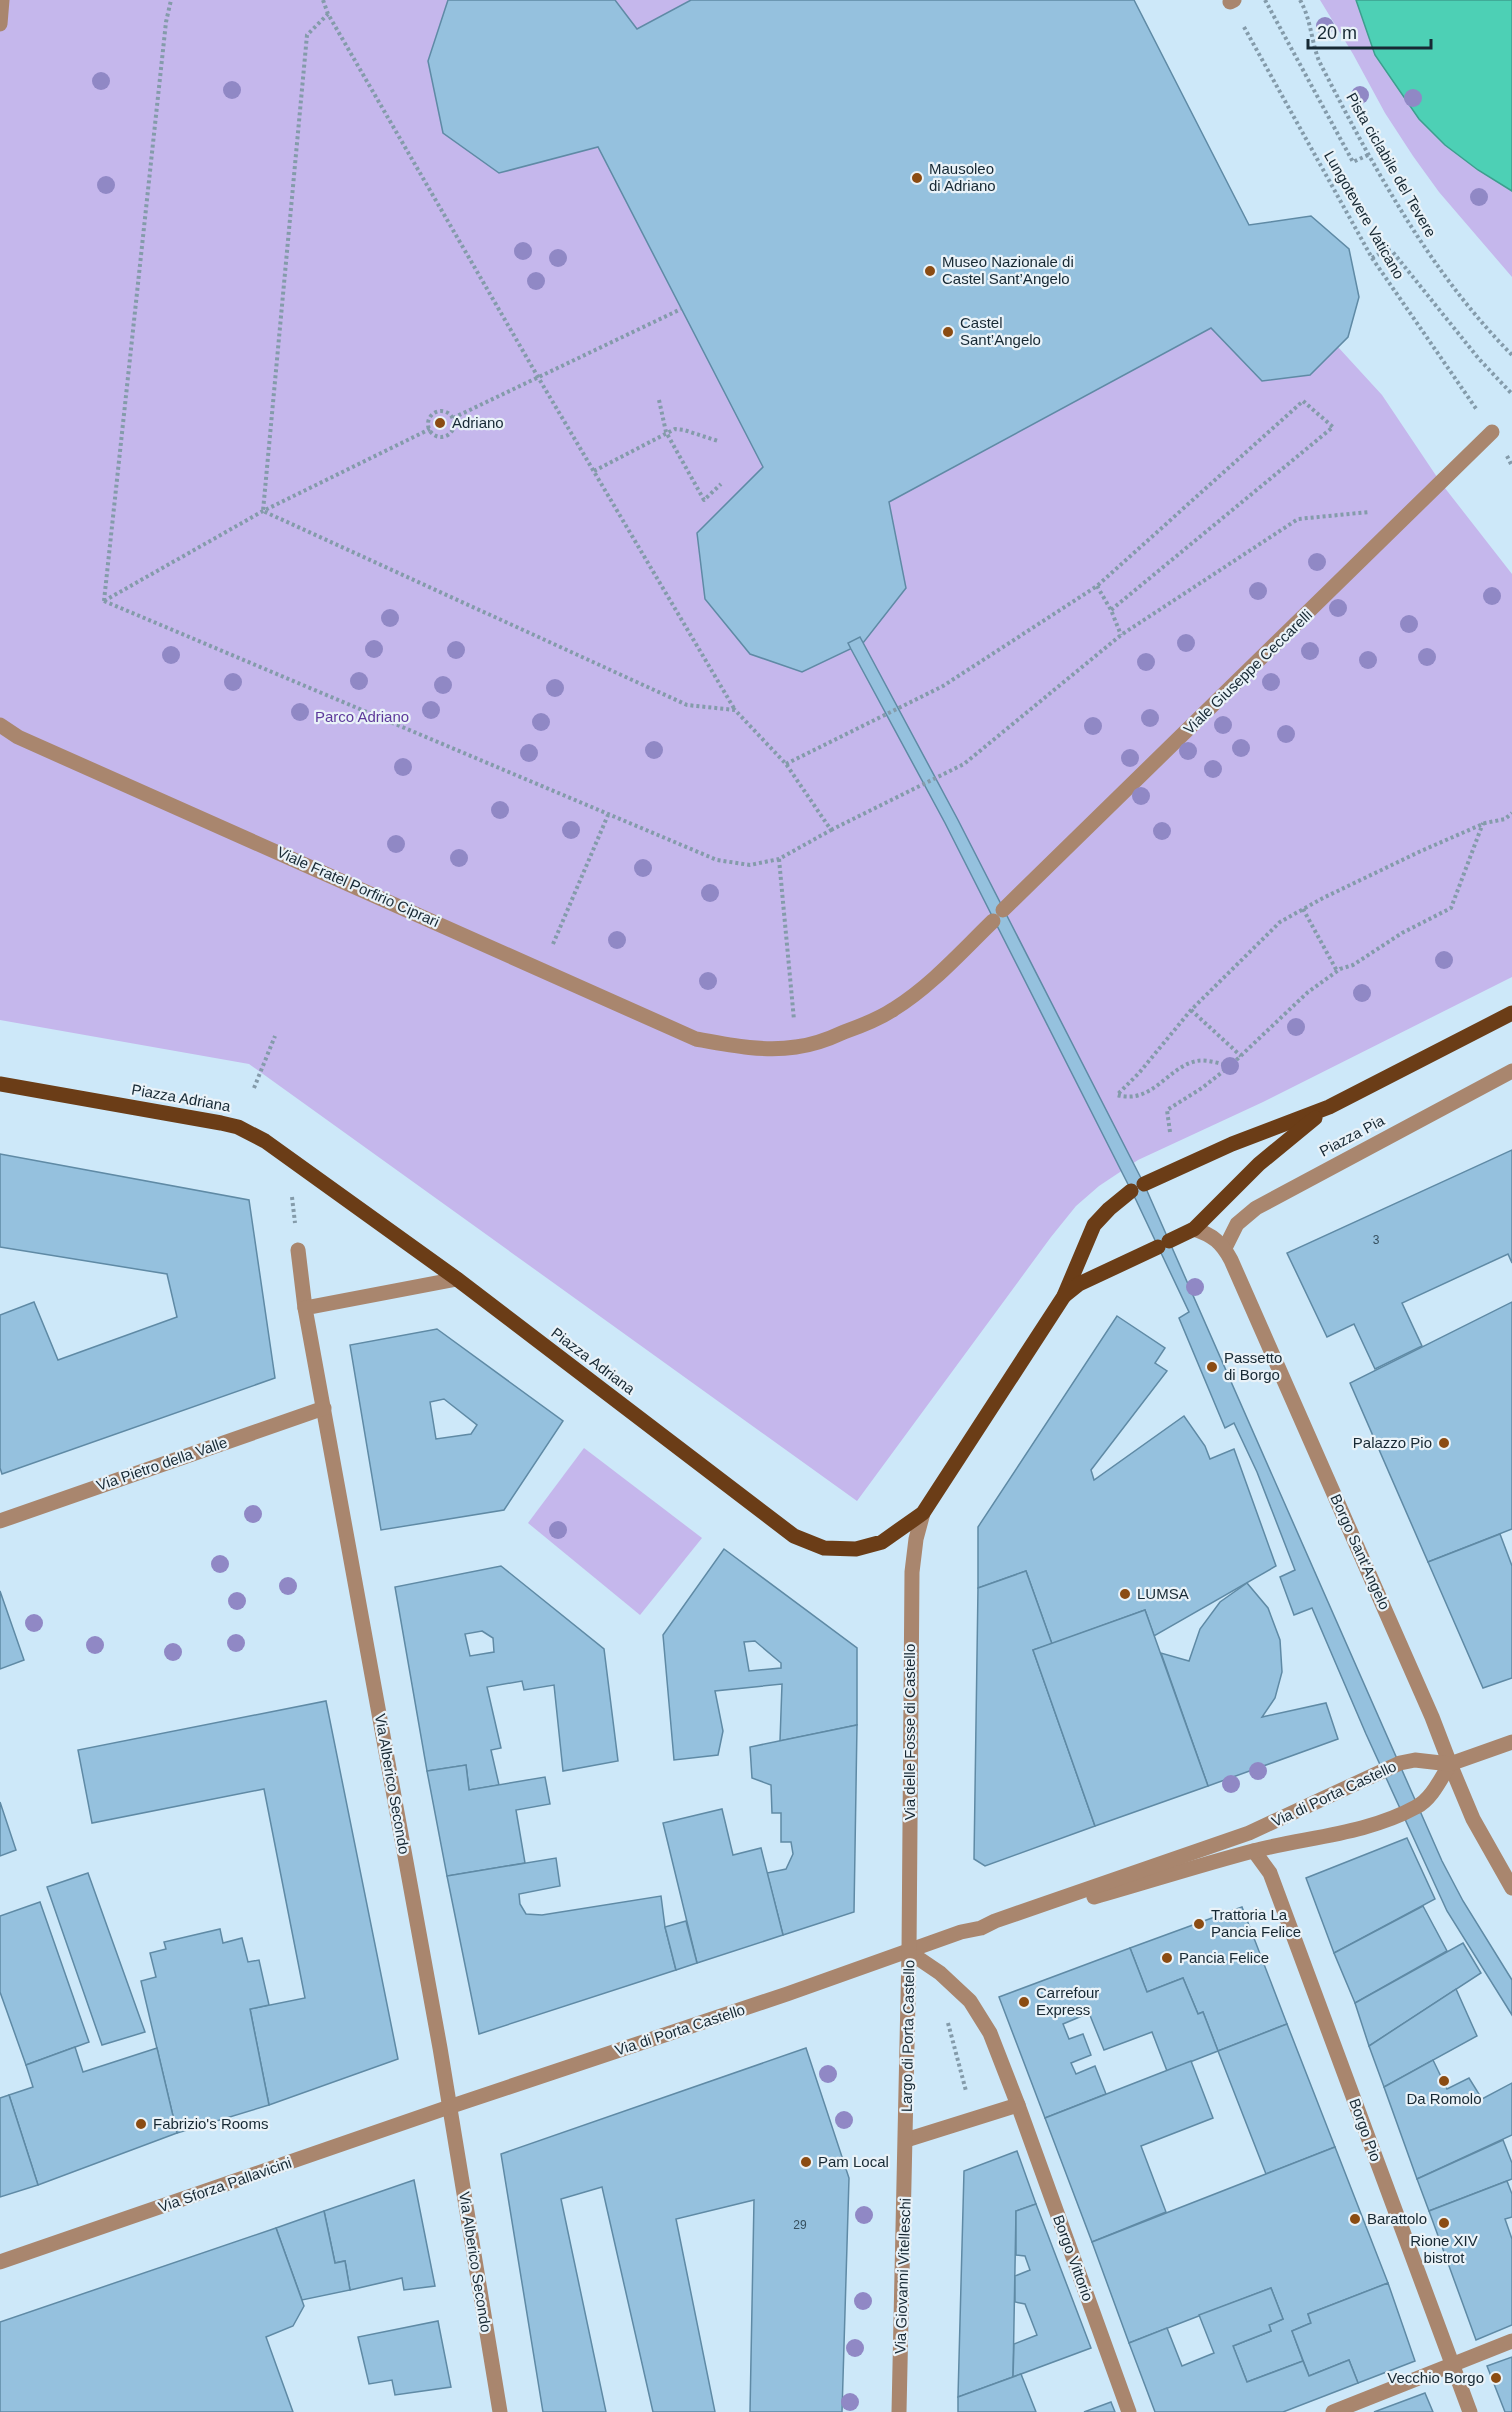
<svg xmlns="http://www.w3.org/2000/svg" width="1512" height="2412" font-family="Helvetica,sans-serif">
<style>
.green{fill:#c5b7ec}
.water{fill:#4dd0b5;stroke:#3d9e8e;stroke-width:1.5}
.building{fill:#95c1de;stroke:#5f8aa5;stroke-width:1.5;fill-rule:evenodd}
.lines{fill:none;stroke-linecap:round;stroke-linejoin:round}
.path{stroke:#849baa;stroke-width:4;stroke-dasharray:3 3;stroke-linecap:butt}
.service{stroke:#a9866e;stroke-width:15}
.pedestrian{stroke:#a9866e;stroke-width:15}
.minor{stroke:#a9866e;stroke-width:15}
.tertiary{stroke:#a9866e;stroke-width:15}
.primary{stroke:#6b3d17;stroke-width:15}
.tree{fill:#9088c5}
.poi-dot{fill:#8b4c13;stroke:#e9f2f8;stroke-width:2}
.labels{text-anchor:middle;stroke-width:4.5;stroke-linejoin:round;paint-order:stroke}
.number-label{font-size:12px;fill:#364f5e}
.street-label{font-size:15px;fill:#172934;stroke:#e9f2f8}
.poi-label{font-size:15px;fill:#172934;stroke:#e9f2f8;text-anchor:start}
.park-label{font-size:15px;fill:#5e3a9b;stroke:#e9f2f8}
</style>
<rect width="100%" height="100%" fill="#cde8f9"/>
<g class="green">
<polygon points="0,0 448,0 428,61 443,133 499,173 598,147 763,467 705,599 750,654 801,671 906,588 889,502 1211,328 1262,381 1310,375 1338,347 1382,395 1441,483 1512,574 1512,977 1263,1102 1138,1160 1099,1186 1076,1206 1051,1237 857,1501 249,1064 0,1020"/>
<polygon points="615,0 691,0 637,29"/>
<polygon points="1320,0 1416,0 1512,130 1512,277 1439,192 1413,156 1385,113 1353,54"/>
<polygon points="584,1448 702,1538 640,1615 528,1523"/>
</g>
<polygon class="water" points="1356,0 1512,0 1512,191 1478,170 1445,145 1419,119 1375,55"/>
<g class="building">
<polygon points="448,0 615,0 637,29 691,0 1134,0 1249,225 1311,216 1349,249 1359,297 1348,337 1310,375 1262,381 1211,328 889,502 906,588 863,643 802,672 750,654 705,599 697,533 763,467 598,147 499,173 443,133 428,61"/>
<polygon points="860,637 958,820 1144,1184 1442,1861 1463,1901 1512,1980 1512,2015 1447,1911 1366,1734 1312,1608 1294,1615 1280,1577 1295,1570 1257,1472 1234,1423 1225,1428 1179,1318 1189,1312 1136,1200 945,823 851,649 848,643"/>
<polygon points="1512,1150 1512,1263 1508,1254 1402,1303 1422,1346 1375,1369 1354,1324 1327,1337 1287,1253"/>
<polygon points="0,1154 249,1200 275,1378 2,1474 0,1468 0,1315 34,1302 58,1360 177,1317 167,1274 0,1247"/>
<polygon points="1512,1302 1512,1529 1428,1562 1350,1383"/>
<polygon points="1117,1316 1165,1348 1155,1363 1167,1371 1091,1470 1094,1480 1184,1416 1205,1446 1210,1459 1234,1449 1276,1566 1154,1636 1145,1610 1052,1644 1026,1571 978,1588 978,1527"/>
<path d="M 437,1329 L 563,1421 L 504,1510 L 381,1530 L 350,1345 ZM 444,1399 L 477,1425 L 471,1434 L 436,1439 L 430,1402 Z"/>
<polygon points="1500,1534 1512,1566 1512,1678 1483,1688 1428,1562"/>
<path d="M 724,1549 L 857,1648 L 857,1725 L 780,1741 L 782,1684 L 715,1691 L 723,1731 L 718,1755 L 674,1760 L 663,1635 ZM 755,1641 L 781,1663 L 781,1668 L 749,1671 L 744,1642 Z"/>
<path d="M 501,1566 L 604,1649 L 618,1761 L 563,1771 L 554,1685 L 524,1690 L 522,1681 L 487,1687 L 501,1748 L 491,1750 L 499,1785 L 469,1790 L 466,1765 L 427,1771 L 395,1587 ZM 482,1631 L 493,1638 L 494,1652 L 470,1656 L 465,1634 Z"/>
<polygon points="1026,1571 1052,1644 1033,1650 1095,1826 985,1866 974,1859 978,1588"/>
<polygon points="1247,1583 1268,1608 1280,1640 1282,1672 1275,1698 1262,1717 1326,1703 1338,1739 1208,1786 1161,1653 1189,1661 1200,1629 1220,1602"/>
<polygon points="0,1591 24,1660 0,1669"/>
<polygon points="1145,1610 1208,1786 1095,1826 1033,1650"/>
<polygon points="326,1701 398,2059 269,2105 250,2009 305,1998 264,1789 92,1823 78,1750"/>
<polygon points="857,1725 854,1912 783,1935 767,1873 786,1869 793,1854 791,1842 781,1842 781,1813 772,1813 771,1785 752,1778 750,1747"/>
<polygon points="466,1765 469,1790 545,1777 550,1804 516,1810 525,1863 447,1876 427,1771"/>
<polygon points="0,1802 16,1850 0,1856"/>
<polygon points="722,1809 733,1855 761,1848 783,1935 697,1963 663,1823"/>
<polygon points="1407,1838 1435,1899 1334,1953 1306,1878"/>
<polygon points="556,1858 560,1886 519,1894 520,1904 526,1914 542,1915 661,1896 665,1927 676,1970 479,2034 447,1876"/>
<polygon points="88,1873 145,2032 102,2045 47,1887"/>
<polygon points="40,1902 89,2042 26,2065 0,1992 0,1916"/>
<polygon points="1423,1906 1447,1951 1355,2003 1334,1953"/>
<polygon points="1242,1907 1287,2024 1218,2051 1203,2012 1198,2014 1183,1978 1147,1992 1130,1948"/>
<polygon points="686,1921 697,1963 676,1970 665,1927"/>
<polygon points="220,1929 223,1943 242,1938 248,1962 259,1960 269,2005 250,2009 269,2105 177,2133 141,1981 156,1977 150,1953 166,1949 164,1942"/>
<polygon points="1463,1943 1481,1973 1369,2046 1355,2003"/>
<polygon points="1130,1948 1147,1992 1183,1978 1198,2014 1203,2012 1218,2051 1167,2071 1152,2032 1104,2050 1089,2013 1063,2024 1069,2039 1083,2034 1091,2055 1071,2063 1076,2074 1095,2066 1106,2094 1045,2118 999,1997"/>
<polygon points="1456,1989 1477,2036 1384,2087 1369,2046"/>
<polygon points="1287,2024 1335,2147 1266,2174 1218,2051"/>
<polygon points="75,2047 83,2072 157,2048 177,2133 38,2185 9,2095 33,2087 26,2065"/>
<polygon points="806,2048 849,2178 842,2412 750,2412 754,2200 676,2219 715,2412 653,2412 602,2187 561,2199 606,2412 543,2412 501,2154"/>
<polygon points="1433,2060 1447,2089 1469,2078 1482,2099 1512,2083 1512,2135 1417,2179 1384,2087"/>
<polygon points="1191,2061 1213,2118 1141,2146 1166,2212 1092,2242 1045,2118"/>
<polygon points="9,2095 38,2185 0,2197 0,2098"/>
<polygon points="1503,2140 1512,2163 1512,2179 1429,2211 1417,2179"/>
<polygon points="1335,2147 1388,2283 1308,2314 1311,2323 1292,2331 1303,2361 1247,2382 1233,2346 1271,2331 1269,2325 1283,2319 1271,2288 1129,2343 1092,2242"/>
<polygon points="1017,2151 1036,2204 1016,2211 1013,2377 958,2397 964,2171"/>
<polygon points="414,2180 435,2286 404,2290 402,2278 350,2290 345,2261 335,2263 324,2211"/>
<polygon points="1507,2181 1512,2194 1512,2217 1505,2219 1512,2239 1512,2325 1476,2340 1429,2211"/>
<polygon points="1036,2204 1091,2348 1013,2377 1014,2344 1037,2335 1025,2304 1015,2302 1015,2276 1030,2270 1025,2256 1016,2255 1016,2211"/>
<polygon points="324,2211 335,2263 345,2261 350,2290 302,2300 276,2228"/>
<polygon points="276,2228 304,2306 293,2326 266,2337 293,2412 0,2412 0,2322"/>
<polygon points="1388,2283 1415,2361 1358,2383 1349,2360 1309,2376 1292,2331 1311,2323 1308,2314"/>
<polygon points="1271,2288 1283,2319 1269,2325 1271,2331 1233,2346 1247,2382 1303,2361 1309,2376 1349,2360 1358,2383 1283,2412 1155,2412 1129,2343 1167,2328 1182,2366 1214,2353 1199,2315"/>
<polygon points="438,2321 451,2387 395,2395 392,2380 369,2384 358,2337"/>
<polygon points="1512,2357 1512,2412 1505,2412 1487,2366"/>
<polygon points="1021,2374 1036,2412 958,2412 958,2397"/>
<polygon points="1425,2393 1433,2412 1374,2412"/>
<polygon points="1111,2402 1115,2412 1084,2412"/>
</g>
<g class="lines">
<g class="path">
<polyline points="323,0 328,14 538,377 735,710"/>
<polyline points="1265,0 1353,162 1368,155"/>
<path d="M 1300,0 C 1311,19 1311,40 1319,61 C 1373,166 1428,270 1512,355"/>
<polyline points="1244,27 1372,258 1477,410"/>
<polyline points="1372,258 1386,250 1392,251 1479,359 1512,394"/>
<polyline points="659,400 666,432 704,500 721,484"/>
<circle cx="441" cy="424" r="13"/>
<polyline points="453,418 681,309"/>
<polyline points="1507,456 1512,466"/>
<polyline points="594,471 675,429 684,430 718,441"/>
<polyline points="1097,586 1111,610 1121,635"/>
<polyline points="104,601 717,860 750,865 779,859 831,830 786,764 735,710 687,705 263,511 307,35 328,14"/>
<polyline points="104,601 166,22 171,0"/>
<polyline points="104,601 263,511 430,429"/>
<polyline points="786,764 943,686 1097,586 1303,401 1333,427 1111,610"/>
<polyline points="831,830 964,764 1121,635 1298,519 1369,512"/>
<polyline points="779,859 794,1020"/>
<polyline points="1303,909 1337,971"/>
<polyline points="553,944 608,815"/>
<polyline points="1191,1010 1241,1056"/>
<path d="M 1230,1066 C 1221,1064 1207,1059 1197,1061 C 1168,1066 1153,1105 1117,1095 L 1139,1073 L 1191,1010 L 1280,922 L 1323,898 L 1421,851 L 1485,823 L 1505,819 L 1512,813"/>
<polyline points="254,1088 275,1036"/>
<polyline points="1170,1132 1167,1110 1202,1088 1230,1066 1308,992 1340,969 1353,965 1402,933 1451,908 1483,823"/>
<polyline points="292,1197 295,1223"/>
<polyline points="948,2023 966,2091"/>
</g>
<polyline class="service" points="298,1250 305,1308"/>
<g class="pedestrian">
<polyline points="1230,2 1234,0"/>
<polyline points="0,24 2,0"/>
<path d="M 0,725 L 18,737 L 696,1039 C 729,1045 763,1052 796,1047 C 813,1045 829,1039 844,1032 C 861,1026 879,1019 894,1009 C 931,986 962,951 993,921"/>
<polyline points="1003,910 1492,432"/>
<polyline points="1254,1851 1270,1873 1470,2412"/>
</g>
<g class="minor">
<polyline points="1225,1248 1237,1224 1256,1208 1512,1071"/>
<polyline points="457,1279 305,1308 440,2048 500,2412"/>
<polyline points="0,1521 324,1408"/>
<polyline points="1450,1764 1473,1819 1512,1888"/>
<polyline points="909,1952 940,1973 970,2001 990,2033 1018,2105 1129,2412"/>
<polyline points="906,2140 1018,2105"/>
<polyline points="1333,2412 1512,2341"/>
</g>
<g class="tertiary">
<path d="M 1194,1229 C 1213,1235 1222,1243 1231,1260 L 1432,1717 L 1450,1764"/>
<path d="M 1094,1897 C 1147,1882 1200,1865 1253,1851 C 1307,1837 1367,1834 1416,1807 C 1432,1799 1441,1778 1450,1764"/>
<polyline points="0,2262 449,2107 787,1994 961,1932 981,1928 995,1921 1249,1833 1400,1763 1415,1760 1450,1764 1512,1742"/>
<polyline points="899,2412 909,1952 912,1572 916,1539 923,1513"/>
</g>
<g class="primary">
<polyline points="0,1084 221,1123 238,1127 265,1141 457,1279 794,1536 824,1548 856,1549 882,1542 923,1513 1064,1296 1094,1225 1109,1209 1131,1191"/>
<polyline points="1144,1184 1232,1144 1329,1107 1512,1013"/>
<polyline points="1169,1241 1194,1229 1259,1164 1315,1118"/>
<polyline points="1064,1296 1079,1284 1158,1247"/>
</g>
</g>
<g class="tree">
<circle cx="1325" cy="26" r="9"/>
<circle cx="101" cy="81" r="9"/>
<circle cx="232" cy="90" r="9"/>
<circle cx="1360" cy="95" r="9"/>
<circle cx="1413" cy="98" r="9"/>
<circle cx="106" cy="185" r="9"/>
<circle cx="1479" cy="197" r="9"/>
<circle cx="523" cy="251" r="9"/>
<circle cx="558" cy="258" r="9"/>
<circle cx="536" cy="281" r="9"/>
<circle cx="1317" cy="562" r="9"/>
<circle cx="1258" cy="591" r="9"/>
<circle cx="1492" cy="596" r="9"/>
<circle cx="1338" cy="608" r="9"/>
<circle cx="390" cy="618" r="9"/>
<circle cx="1409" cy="624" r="9"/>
<circle cx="1186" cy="643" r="9"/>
<circle cx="374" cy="649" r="9"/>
<circle cx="456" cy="650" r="9"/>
<circle cx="1310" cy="651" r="9"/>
<circle cx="171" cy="655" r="9"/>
<circle cx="1427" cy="657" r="9"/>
<circle cx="1368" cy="660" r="9"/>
<circle cx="1146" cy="662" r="9"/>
<circle cx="359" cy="681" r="9"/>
<circle cx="233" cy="682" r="9"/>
<circle cx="1271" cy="682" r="9"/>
<circle cx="443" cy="685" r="9"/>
<circle cx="555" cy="688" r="9"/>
<circle cx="431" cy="710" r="9"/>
<circle cx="300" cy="712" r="9"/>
<circle cx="1150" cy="718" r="9"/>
<circle cx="541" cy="722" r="9"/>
<circle cx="1223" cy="725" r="9"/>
<circle cx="1093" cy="726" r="9"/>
<circle cx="1286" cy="734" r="9"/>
<circle cx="1241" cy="748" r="9"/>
<circle cx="654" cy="750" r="9"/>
<circle cx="1188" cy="751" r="9"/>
<circle cx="529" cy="753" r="9"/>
<circle cx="1130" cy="758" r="9"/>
<circle cx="403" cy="767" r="9"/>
<circle cx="1213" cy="769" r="9"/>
<circle cx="1141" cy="796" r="9"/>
<circle cx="500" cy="810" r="9"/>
<circle cx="571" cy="830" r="9"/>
<circle cx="1162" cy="831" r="9"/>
<circle cx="396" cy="844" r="9"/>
<circle cx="459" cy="858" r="9"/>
<circle cx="643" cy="868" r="9"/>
<circle cx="710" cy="893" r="9"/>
<circle cx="617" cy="940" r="9"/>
<circle cx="1444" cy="960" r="9"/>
<circle cx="708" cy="981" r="9"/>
<circle cx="1362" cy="993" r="9"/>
<circle cx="1296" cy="1027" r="9"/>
<circle cx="1230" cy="1066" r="9"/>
<circle cx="1195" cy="1287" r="9"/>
<circle cx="253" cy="1514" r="9"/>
<circle cx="558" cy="1530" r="9"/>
<circle cx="220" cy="1564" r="9"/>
<circle cx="288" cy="1586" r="9"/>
<circle cx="237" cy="1601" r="9"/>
<circle cx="34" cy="1623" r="9"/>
<circle cx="236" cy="1643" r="9"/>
<circle cx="95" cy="1645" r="9"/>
<circle cx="173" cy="1652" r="9"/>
<circle cx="1258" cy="1771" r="9"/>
<circle cx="1231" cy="1784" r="9"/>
<circle cx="828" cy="2074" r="9"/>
<circle cx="844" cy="2120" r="9"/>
<circle cx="864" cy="2215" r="9"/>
<circle cx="863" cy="2301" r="9"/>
<circle cx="855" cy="2348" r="9"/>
<circle cx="850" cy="2402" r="9"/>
</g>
<g class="poi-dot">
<circle cx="917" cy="178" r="6"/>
<circle cx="930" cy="271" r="6"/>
<circle cx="948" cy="332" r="6"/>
<circle cx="440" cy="423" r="6"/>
<circle cx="1212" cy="1367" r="6"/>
<circle cx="1444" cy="1443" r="6"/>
<circle cx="1125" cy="1594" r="6"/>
<circle cx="1199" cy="1924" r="6"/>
<circle cx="1167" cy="1958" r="6"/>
<circle cx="1024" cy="2002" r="6"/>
<circle cx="1444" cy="2081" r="6"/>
<circle cx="141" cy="2124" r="6"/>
<circle cx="806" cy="2162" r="6"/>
<circle cx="1355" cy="2219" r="6"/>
<circle cx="1444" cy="2223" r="6"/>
<circle cx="1496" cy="2378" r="6"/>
</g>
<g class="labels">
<g class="number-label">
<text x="1376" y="1244">3</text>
<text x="800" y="2229">29</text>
</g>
<g class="street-label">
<text transform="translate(1391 165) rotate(60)" y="5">Pista ciclabile del Tevere</text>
<text transform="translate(1364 215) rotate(60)" y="5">Lungotevere Vaticano</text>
<text transform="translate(1248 672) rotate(-44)" y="5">Viale Giuseppe Ceccarelli</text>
<text transform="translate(358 887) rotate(24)" y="5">Viale Fratel Porfirio Ciprari</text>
<text transform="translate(181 1098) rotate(10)" y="5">Piazza Adriana</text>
<text transform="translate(1352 1136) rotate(-28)" y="5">Piazza Pia</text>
<text transform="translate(593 1361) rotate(37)" y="5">Piazza Adriana</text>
<text transform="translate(162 1464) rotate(-19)" y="5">Via Pietro della Valle</text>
<text transform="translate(1360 1552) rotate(66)" y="5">Borgo Sant'Angelo</text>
<text transform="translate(910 1732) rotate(-90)" y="5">Via delle Fosse di Castello</text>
<text transform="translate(392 1784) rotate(80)" y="5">Via Alberico Secondo</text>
<text transform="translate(1334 1794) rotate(-25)" y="5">Via di Porta Castello</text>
<text transform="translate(680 2030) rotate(-18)" y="5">Via di Porta Castello</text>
<text transform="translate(908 2036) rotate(-89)" y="5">Largo di Porta Castello</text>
<text transform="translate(1365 2130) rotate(70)" y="5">Borgo Pio</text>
<text transform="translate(225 2185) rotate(-19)" y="5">Via Sforza Pallavicini</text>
<text transform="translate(1073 2258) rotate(70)" y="5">Borgo Vittorio</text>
<text transform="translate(475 2262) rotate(81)" y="5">Via Alberico Secondo</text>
<text transform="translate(903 2276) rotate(-88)" y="5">Via Giovanni Vitelleschi</text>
</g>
<g class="poi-label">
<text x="929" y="174">Mausoleo<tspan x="929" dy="17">di Adriano</tspan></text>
<text x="942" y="267">Museo Nazionale di<tspan x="942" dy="17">Castel Sant’Angelo</tspan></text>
<text x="960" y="328">Castel<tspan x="960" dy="17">Sant’Angelo</tspan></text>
<text x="452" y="428">Adriano</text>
<text x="1224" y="1363">Passetto<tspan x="1224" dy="17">di Borgo</tspan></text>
<text x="1432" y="1448" text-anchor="end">Palazzo Pio</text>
<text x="1137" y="1599">LUMSA</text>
<text x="1211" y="1920">Trattoria La<tspan x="1211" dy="17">Pancia Felice</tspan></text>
<text x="1179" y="1963">Pancia Felice</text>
<text x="1036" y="1998">Carrefour<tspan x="1036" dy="17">Express</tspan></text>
<text x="1444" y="2104" text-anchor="middle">Da Romolo</text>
<text x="153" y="2129">Fabrizio's Rooms</text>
<text x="818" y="2167">Pam Local</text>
<text x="1367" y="2224">Barattolo</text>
<text x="1444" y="2246" text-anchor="middle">Rione XIV<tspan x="1444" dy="17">bistrot</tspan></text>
<text x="1484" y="2383" text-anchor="end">Vecchio Borgo</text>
</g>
<g class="park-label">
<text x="362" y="722">Parco Adriano</text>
</g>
</g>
<path d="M1308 39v9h123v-9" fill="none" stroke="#172934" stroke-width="3"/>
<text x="1317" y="39" font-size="18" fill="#172934" stroke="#e9f2f8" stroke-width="4.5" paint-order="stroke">20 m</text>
</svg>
